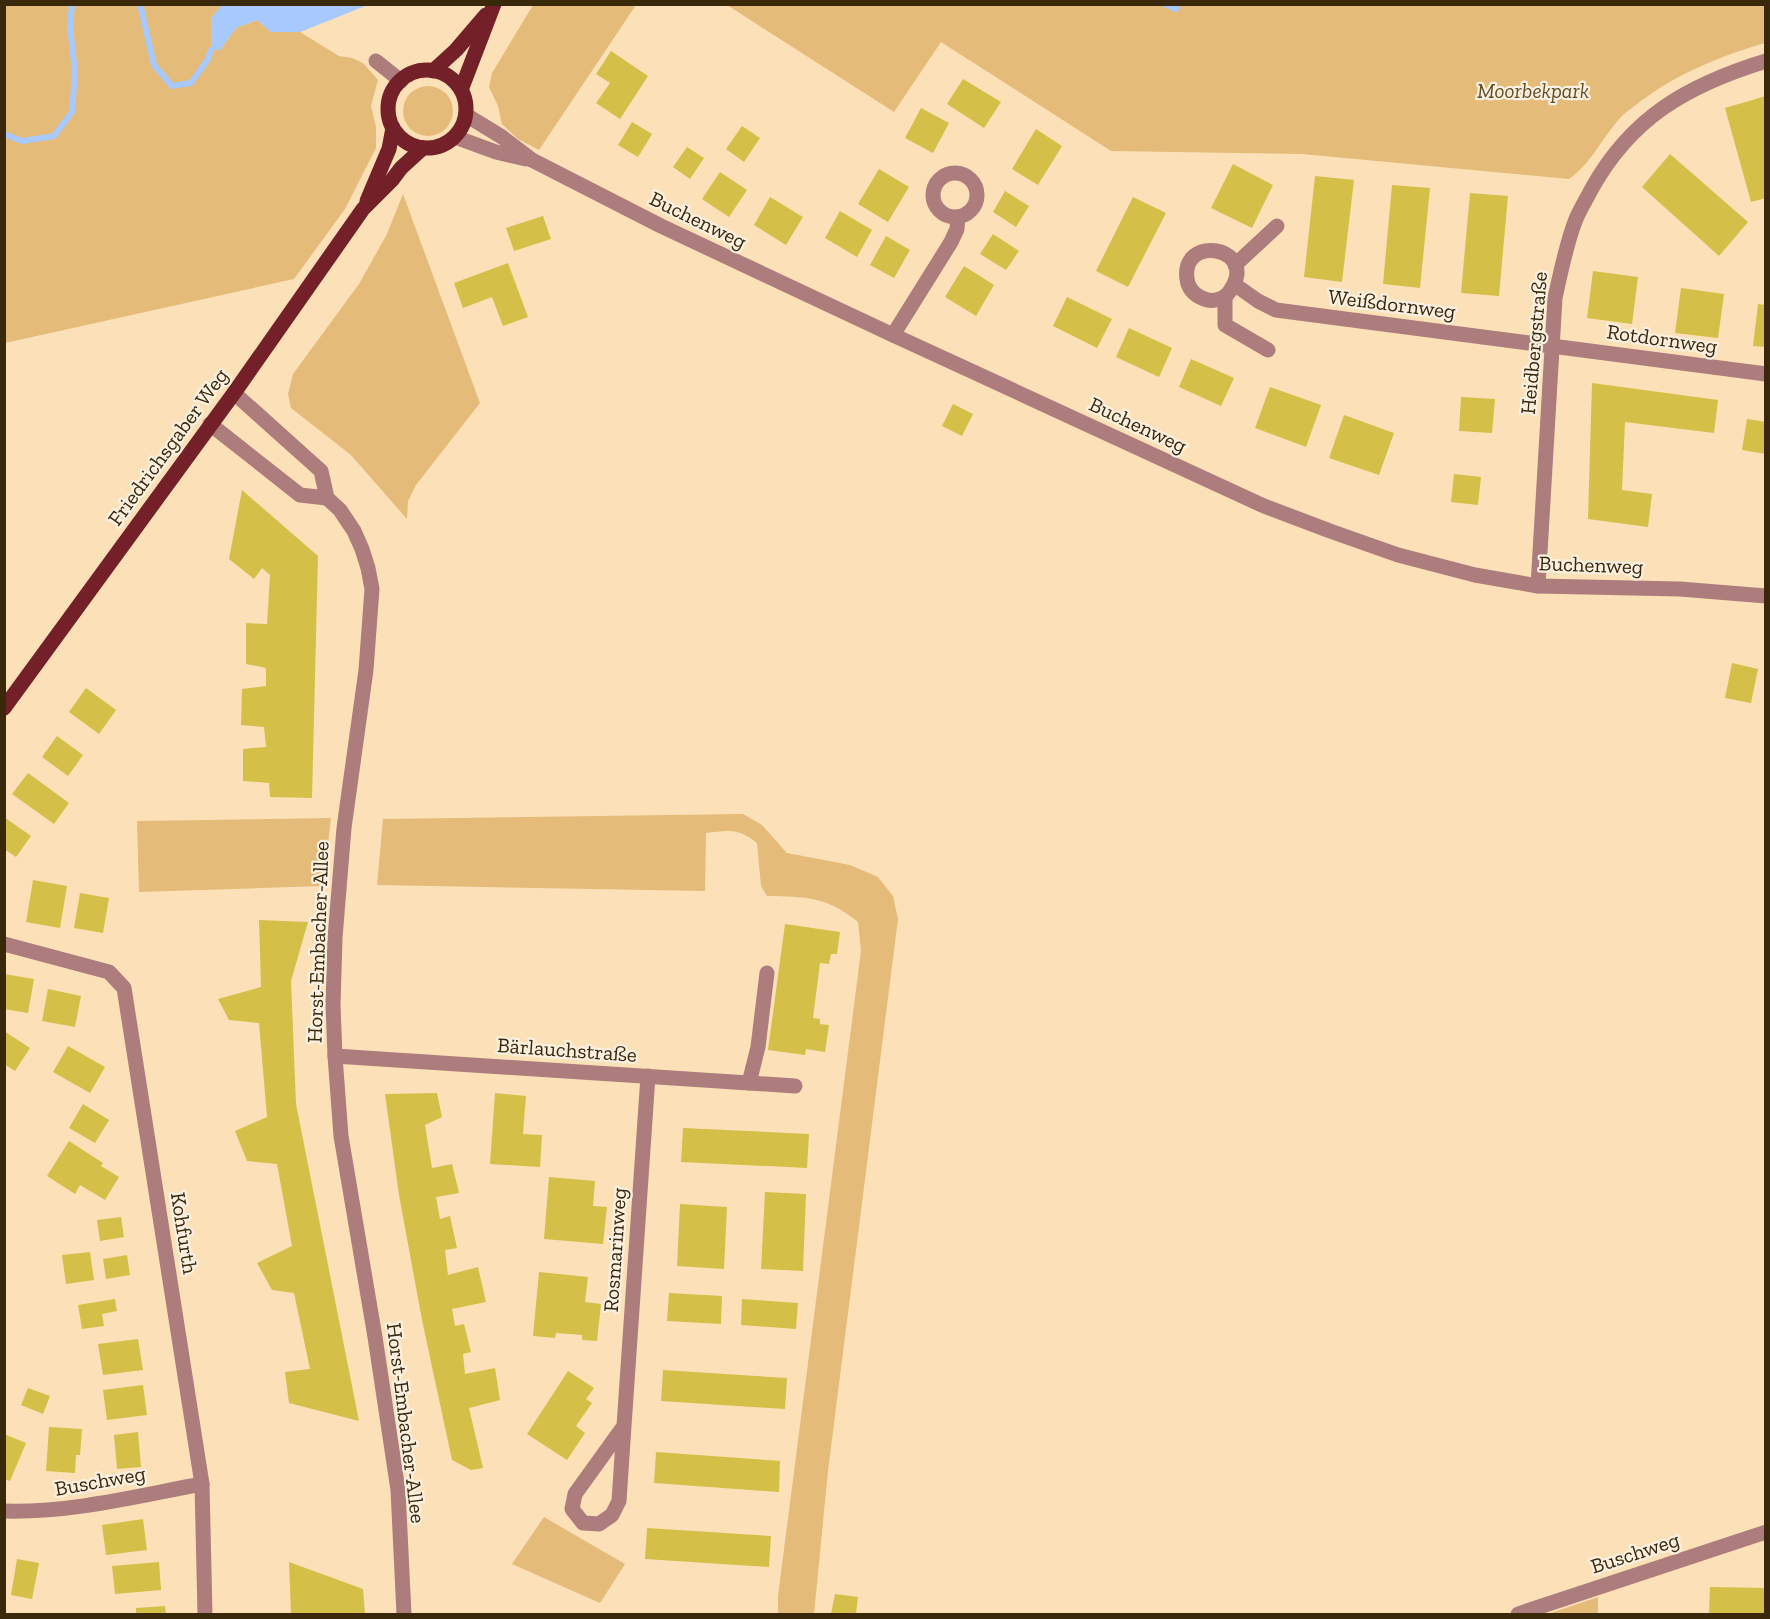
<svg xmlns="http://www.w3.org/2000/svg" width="1770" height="1619" font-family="'Zilla Slab',serif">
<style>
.green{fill:#e4bb79}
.water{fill:#a7c9fd}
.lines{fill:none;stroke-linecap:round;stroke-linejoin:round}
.stream{stroke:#a7c9fd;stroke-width:6}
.building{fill:#d4bf48}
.minor{stroke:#ad7c7c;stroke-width:15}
.major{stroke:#742029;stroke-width:15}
.labels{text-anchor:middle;stroke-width:4.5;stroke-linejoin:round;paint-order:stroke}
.park-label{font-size:21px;font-style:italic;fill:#644c22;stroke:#faf1e3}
.street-label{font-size:21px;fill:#39280a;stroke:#faf1e3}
</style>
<rect width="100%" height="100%" fill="#fce1b8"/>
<g class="green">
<path d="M 1765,4 L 1765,43 C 1721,56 1678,73 1641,101 C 1635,106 1628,110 1622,116 C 1603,136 1592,163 1569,179 L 1302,154 L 1111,151 L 941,42 L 894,112 L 727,5 Z"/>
<polygon points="4,5 223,5 211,18 220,50 236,28 257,20 271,32 300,32 339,56 352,58 363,63 378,80 371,106 376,127 376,148 345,209 294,279 5,343"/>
<polygon points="533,5 636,5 539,150 518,139 502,124 498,106 489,87 492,73"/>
<circle cx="428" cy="111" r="25"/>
<polygon points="403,194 480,403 416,485 408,501 407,519 351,455 291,408 288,394 293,374 359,284 387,234"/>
<path d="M 743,814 L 762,825 L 787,853 L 850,865 L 878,877 L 893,896 L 898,919 L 828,1471 L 814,1614 L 778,1614 L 778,1596 L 861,951 L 858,922 C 826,896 806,897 767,896 L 761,886 L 757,843 C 740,828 727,830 706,833 L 705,891 L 377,885 L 383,819 Z"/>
<polygon points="331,818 323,886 139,892 137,821"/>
<polygon points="544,1517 625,1564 600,1603 512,1564"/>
<polygon points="1598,1597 1598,1614 1548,1614"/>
</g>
<polygon class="water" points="223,4 368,4 368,5 300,32 271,32 257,20 236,28 220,50 211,50 211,18"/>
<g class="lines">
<g class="stream">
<polyline points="140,4 154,65 172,86 191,83 208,59 211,50"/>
<polyline points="1165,4 1176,9 1178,4"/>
<polyline points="4,134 22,141 54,136 72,112 75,72 70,27 72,4"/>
</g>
</g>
<g class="building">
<polygon points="611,51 648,76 620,119 596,103 610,83 596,74"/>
<polygon points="963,79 1001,102 984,128 947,104"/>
<polygon points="1766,96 1766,198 1751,202 1725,108"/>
<polygon points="921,108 949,123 933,153 905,138"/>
<polygon points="632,122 652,134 638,157 618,145"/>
<polygon points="742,126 760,138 744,162 726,149"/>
<polygon points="1036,129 1062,146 1038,185 1012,169"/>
<polygon points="687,147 704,158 690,179 673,167"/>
<polygon points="1670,154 1748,222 1719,256 1642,187"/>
<polygon points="1233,164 1273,185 1252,228 1211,208"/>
<polygon points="879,169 909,187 888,222 858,204"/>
<polygon points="720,172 747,190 729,217 702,199"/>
<polygon points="1315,176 1354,180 1342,282 1304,277"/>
<polygon points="1392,185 1430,188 1420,288 1383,284"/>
<polygon points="1005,191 1029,206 1016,227 993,212"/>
<polygon points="1470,193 1508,196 1499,296 1461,293"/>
<polygon points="770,197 803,217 786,245 754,225"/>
<polygon points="1133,197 1166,213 1128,287 1096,271"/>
<polygon points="840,211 872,230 857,257 825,238"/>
<polygon points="543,216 551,239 514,251 506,228"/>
<polygon points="993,234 1019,251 1006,270 980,254"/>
<polygon points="886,236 910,250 894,278 870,265"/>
<polygon points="508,263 528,317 503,326 492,297 463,308 454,283"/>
<polygon points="964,266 994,285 976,316 945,297"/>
<polygon points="1593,271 1638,277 1632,324 1587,318"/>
<polygon points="1681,288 1724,294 1718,338 1675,333"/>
<polygon points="1067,297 1112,319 1097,348 1053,326"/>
<polygon points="1758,304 1766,305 1766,347 1753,346"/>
<polygon points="1129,328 1172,348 1159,377 1116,357"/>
<polygon points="1191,359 1234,378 1221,406 1179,387"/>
<polygon points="1592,383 1718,400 1714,433 1625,422 1622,490 1652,494 1648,527 1588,519"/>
<polygon points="1270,387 1321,405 1306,447 1255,428"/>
<polygon points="1461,397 1495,399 1492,433 1459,431"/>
<polygon points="953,404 973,414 962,436 942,426"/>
<polygon points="1344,415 1394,433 1379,475 1329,458"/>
<polygon points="1747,419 1766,422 1766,454 1742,450"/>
<polygon points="1454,474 1481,477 1478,505 1451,502"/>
<polygon points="242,490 318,556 312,798 270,797 269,783 243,781 243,749 266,747 264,727 241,725 242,689 266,686 266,668 246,664 246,623 267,624 270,575 262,568 254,579 229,559"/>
<polygon points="1732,663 1758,669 1751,703 1725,698"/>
<polygon points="86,688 116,710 99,734 69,712"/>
<polygon points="57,736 83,755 68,776 42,757"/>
<polygon points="28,773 69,803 54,824 12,794"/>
<polygon points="4,817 31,836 16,857 4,849"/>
<polygon points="33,880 67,886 60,928 26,922"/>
<polygon points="80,893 109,898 103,933 74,928"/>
<polygon points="259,920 308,922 291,981 296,1104 359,1421 289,1403 285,1372 310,1369 294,1293 272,1290 257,1263 292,1246 277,1164 247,1161 235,1131 267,1117 259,1023 229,1020 218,999 261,987"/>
<polygon points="785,924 840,932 837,954 831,954 829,964 820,963 813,1018 820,1019 820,1024 829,1025 825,1052 806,1049 805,1055 768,1050"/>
<polygon points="4,974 34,979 28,1013 4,1009"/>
<polygon points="48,989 81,996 75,1027 42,1021"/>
<polygon points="4,1031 30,1048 15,1071 4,1064"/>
<polygon points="68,1046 105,1067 90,1093 53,1072"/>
<polygon points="437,1093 442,1117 425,1125 432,1168 452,1164 459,1193 436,1197 440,1219 450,1216 457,1248 445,1250 448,1275 478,1267 486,1302 452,1309 455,1326 464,1324 471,1352 463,1354 465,1374 495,1368 500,1400 469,1408 483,1468 471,1470 452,1460 422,1320 399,1195 385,1094"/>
<polygon points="495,1093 526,1096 523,1134 542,1135 540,1167 490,1164"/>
<polygon points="83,1104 109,1120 95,1143 69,1128"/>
<polygon points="683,1128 809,1134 807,1168 681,1162"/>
<polygon points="69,1141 103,1163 101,1166 119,1177 105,1200 80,1185 75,1194 47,1176"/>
<polygon points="549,1177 595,1181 593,1206 607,1207 603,1244 544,1239"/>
<polygon points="765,1192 806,1194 803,1271 761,1269"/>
<polygon points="680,1204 727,1207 724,1269 677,1266"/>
<polygon points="121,1217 124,1237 100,1241 97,1220"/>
<polygon points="90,1252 94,1280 66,1284 62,1255"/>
<polygon points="127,1255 130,1275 106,1279 103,1259"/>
<polygon points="539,1272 588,1277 585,1302 601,1304 597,1341 582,1340 582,1335 556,1333 555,1338 533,1336"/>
<polygon points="669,1293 722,1296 721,1324 667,1321"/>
<polygon points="115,1299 117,1311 102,1314 104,1326 82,1329 78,1305"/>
<polygon points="742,1299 798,1303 796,1329 741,1325"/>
<polygon points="138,1339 143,1370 103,1375 98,1344"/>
<polygon points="663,1370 787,1378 785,1409 661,1401"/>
<polygon points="568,1371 594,1388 586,1399 592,1403 576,1426 585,1433 567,1460 527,1434"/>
<polygon points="143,1385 147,1415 107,1420 103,1390"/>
<polygon points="28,1388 50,1396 43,1414 21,1405"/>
<polygon points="49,1427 82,1429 80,1455 76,1455 75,1473 46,1471"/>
<polygon points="138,1432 141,1467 117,1469 114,1435"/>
<polygon points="4,1434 26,1443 10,1481 4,1479"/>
<polygon points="656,1452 780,1461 779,1492 654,1483"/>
<polygon points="143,1519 147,1550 106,1555 102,1525"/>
<polygon points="647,1528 771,1536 769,1567 645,1559"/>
<polygon points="17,1559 39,1563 32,1599 11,1595"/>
<polygon points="159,1562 161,1590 115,1594 112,1566"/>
<polygon points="289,1562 363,1589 365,1614 291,1614"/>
<polygon points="1710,1587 1766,1588 1766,1614 1709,1614"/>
<polygon points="835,1594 858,1597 856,1614 831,1614"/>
<polygon points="165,1606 166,1614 136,1614 136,1608"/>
</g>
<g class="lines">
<g class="minor">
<polyline points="376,61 401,81"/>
<polyline points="466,115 502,137 532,160 661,226 893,335 1264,506 1330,531 1398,555 1475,575 1538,586 1680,589 1766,596"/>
<polyline points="455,137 496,152 526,159"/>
<circle cx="955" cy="195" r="22"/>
<polyline points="1235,265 1277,226"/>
<path d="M 1234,284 C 1231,289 1228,296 1222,298 C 1208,305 1189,295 1187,279 C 1181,235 1252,246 1234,284 L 1258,301 L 1276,310 L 1766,374"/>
<polyline points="1225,296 1225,325 1268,350"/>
<polyline points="893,335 951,242 957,229 958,217"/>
<polyline points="234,393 321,471 327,498 340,510 354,531 362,549 368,568 372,589 366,670 344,828 335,938 333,1005 335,1056 341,1136 375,1337 398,1490 404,1614"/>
<polyline points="210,424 300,495 327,498"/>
<path d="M 1538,586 L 1555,298 C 1561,271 1566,244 1576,219 C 1580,209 1586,200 1591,190 C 1631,117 1688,85 1766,61"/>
<polyline points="4,944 109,972 124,988 202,1484 205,1614"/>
<polyline points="335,1056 795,1086"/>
<polyline points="749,1083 758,1047 767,973"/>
<polyline points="624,1426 619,1501 612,1515 599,1524 583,1523 572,1509 575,1494 624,1426 648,1076"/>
<path d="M 4,1511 C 71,1513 137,1496 202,1484"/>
<polyline points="1518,1614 1766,1532"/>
</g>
<g class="major">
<circle cx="427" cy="109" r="39"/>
<polyline points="433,71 456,50 486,15"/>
<polyline points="461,90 494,4"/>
<polyline points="367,201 389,149 393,128"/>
<polyline points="4,708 234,393 363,209 392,180 401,168 423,148"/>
</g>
</g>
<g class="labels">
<g class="park-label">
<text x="1533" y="98">Moorbekpark</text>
</g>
<g class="street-label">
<text transform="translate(698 220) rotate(26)" y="7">Buchenweg</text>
<text transform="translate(1392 304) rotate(7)" y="7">Weißdornweg</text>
<text transform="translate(1662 339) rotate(8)" y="7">Rotdornweg</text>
<text transform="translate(1534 343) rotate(-85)" y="7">Heidbergstraße</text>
<text transform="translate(1138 425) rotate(25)" y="7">Buchenweg</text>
<text transform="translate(168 447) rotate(-54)" y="7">Friedrichsgaber Weg</text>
<text transform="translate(1591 565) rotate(2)" y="7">Buchenweg</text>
<text transform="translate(318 942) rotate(-88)" y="7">Horst-Embacher-Allee</text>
<text transform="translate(567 1050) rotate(4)" y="7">Bärlauchstraße</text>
<text transform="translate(184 1233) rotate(81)" y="7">Kohfurth</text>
<text transform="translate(615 1250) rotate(-86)" y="7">Rosmarinweg</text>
<text transform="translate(406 1423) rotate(83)" y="7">Horst-Embacher-Allee</text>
<text transform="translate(100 1481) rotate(-10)" y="7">Buschweg</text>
<text transform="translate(1635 1553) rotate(-18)" y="7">Buschweg</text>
</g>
</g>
<rect width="1770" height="1619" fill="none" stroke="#39280a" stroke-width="12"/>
</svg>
